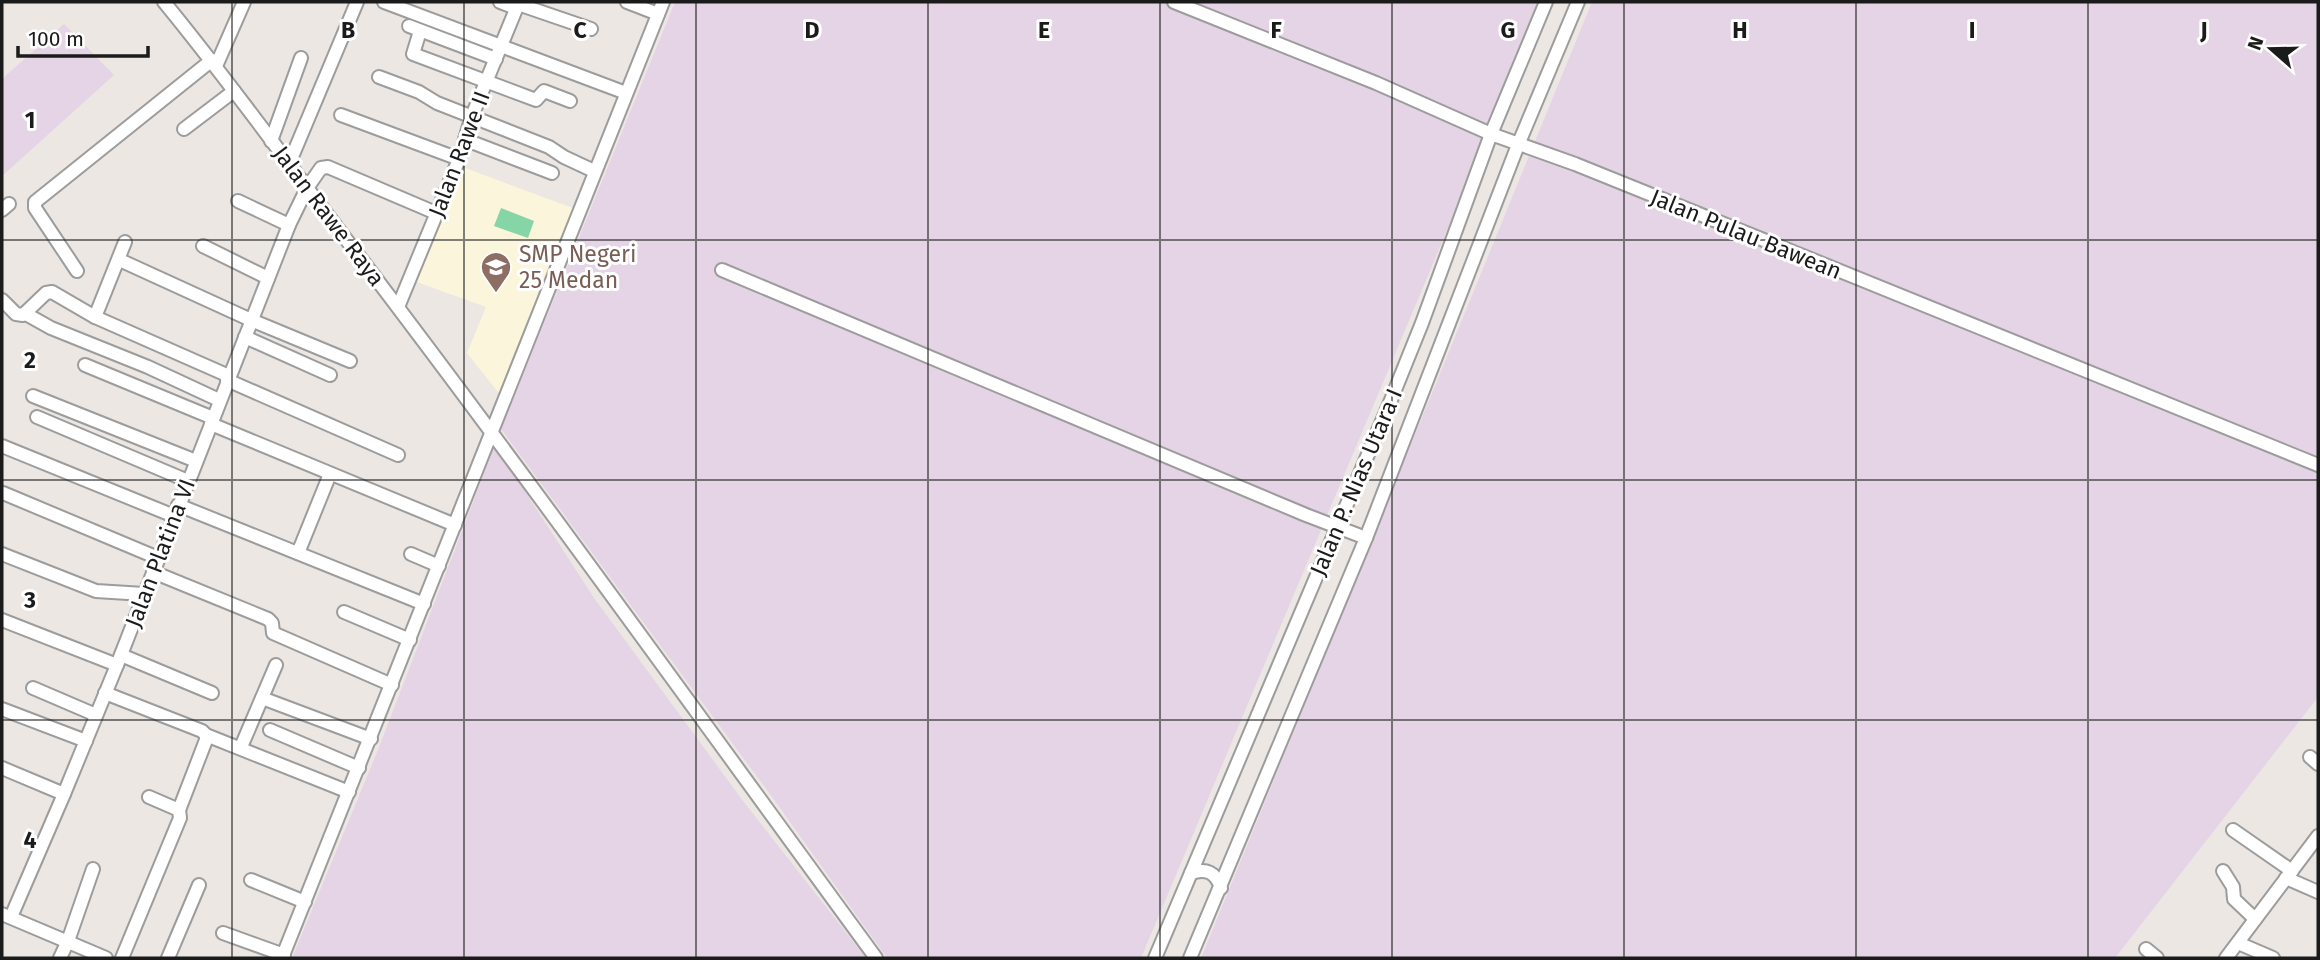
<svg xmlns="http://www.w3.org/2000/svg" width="2320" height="960" font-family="'Fira Sans',sans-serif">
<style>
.industrial{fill:#e4d4e5}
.education{fill:#fbf5db}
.pitch{fill:#86d5a7}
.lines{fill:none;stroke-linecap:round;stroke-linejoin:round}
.minor-casing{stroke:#9c9c9c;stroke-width:16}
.minor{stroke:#fff;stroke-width:12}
.grid{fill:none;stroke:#1b1b1b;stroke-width:2;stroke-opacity:0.55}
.labels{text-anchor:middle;stroke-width:6;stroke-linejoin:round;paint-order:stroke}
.street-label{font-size:23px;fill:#1b1b1b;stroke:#fff}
.education-label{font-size:23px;fill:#785e54;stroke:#fff;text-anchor:start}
.grid-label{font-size:23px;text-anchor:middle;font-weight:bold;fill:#1b1b1b;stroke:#fff;stroke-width:6;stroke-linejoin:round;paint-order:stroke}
</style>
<rect width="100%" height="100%" fill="#ece7e2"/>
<g class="industrial">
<polygon points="675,2 1543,2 1141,958 887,958 775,801 501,429"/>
<polygon points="1592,2 2318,2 2318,697 2115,958 1201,958"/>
<polygon points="64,24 114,75 2,176 2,79"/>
<polygon points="495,445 594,598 743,801 866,958 292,958 378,750"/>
</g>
<polygon class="education" points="460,166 578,210 501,396 467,353 486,307 414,281"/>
<polygon class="pitch" points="501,208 534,221 528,238 494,226"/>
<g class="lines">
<g class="minor-casing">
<g id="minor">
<path d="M 164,2 C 225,76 281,154 339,230 C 522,469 698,715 876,958"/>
<polyline points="384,2 626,93"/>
<polyline points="500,2 516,8"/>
<polyline points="627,2 658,14"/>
<polyline points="1174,2 1376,83 1491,134 1575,164 1771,243 2318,465"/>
<polyline points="518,4 591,29"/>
<polyline points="409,26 496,59"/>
<polyline points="420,31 413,54 536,100 544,91 570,101"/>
<polyline points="216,66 244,2"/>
<polyline points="379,77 419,92 437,103 549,147 564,157 594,171"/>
<polyline points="341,115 459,159"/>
<polyline points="184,129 234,91"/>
<polyline points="466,140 552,173"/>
<polyline points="271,141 301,58"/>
<polyline points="289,164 357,2"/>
<polyline points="238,201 289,225"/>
<polyline points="2,210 9,204"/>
<polyline points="203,246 268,278"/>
<polyline points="124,262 251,320 350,361"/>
<polyline points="722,270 1306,515 1366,538"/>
<polyline points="77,271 35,208 35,202 212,60"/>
<polyline points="2,300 16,314 23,315 46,293 52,292 95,317 229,376"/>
<polyline points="398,307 459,159 472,116 519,2"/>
<polyline points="26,314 51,328 148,367 219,400"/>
<polyline points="95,317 125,242"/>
<polyline points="245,337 330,375"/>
<polyline points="85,365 213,418"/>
<polyline points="227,380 398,455"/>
<polyline points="33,396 196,461"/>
<polyline points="37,417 188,481"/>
<polyline points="211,424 455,525"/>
<polyline points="2,446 174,516"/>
<polyline points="3,493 158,558"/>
<polyline points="178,505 424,604"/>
<polyline points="298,553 330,474"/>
<polyline points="2,554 96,591 144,594"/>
<polyline points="411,554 439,566"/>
<polyline points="153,572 268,619 272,623 273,633 392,685"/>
<polyline points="344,612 410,640"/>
<polyline points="2,620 117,665"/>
<polyline points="121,655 212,693"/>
<polyline points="33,688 96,715"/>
<polyline points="105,693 202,731 206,735 206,740 179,810"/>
<polyline points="262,698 371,739"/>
<polyline points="2,709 86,741"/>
<polyline points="270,730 359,768"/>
<polyline points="206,735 349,792"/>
<polyline points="241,747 276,665"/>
<polyline points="2310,757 2318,764"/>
<polyline points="2,768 64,794"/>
<polyline points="2233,830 2292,871"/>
<polyline points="2223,871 2233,887 2234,899 2255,919"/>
<path d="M 1191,873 C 1206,868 1216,872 1221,888"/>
<polyline points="2286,878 2318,892"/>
<polyline points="251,880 305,902"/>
<polyline points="2,914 106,958"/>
<polyline points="11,917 64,794 117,665 289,225 307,188 321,168 328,167 436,213"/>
<polyline points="223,933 284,955"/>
<polyline points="2238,943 2273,958"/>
<polyline points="2146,949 2157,958"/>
<polyline points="60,958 68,941 93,869"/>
<polyline points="122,958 180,818 179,810 149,797"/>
<polyline points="168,958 199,885"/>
<polyline points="282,958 663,2"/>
<polyline points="1155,958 1391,400 1422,323 1491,134 1546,2"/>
<polyline points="1190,958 1366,538 1518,145 1578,2"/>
<polyline points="2226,958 2318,836"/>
</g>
</g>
<use href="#minor" class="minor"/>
</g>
<path class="grid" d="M 232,2 L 232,958M 464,2 L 464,958M 696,2 L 696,958M 928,2 L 928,958M 1160,2 L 1160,958M 1392,2 L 1392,958M 1624,2 L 1624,958M 1856,2 L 1856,958M 2088,2 L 2088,958M 2,240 L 2318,240M 2,480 L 2318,480M 2,720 L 2318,720"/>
<defs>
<g id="school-pin" transform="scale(1.575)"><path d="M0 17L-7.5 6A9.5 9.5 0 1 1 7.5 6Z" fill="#8d6e63" stroke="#fff"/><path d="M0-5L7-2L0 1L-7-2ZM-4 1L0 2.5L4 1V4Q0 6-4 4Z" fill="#fff"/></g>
</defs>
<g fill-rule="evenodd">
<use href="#school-pin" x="496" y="267"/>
</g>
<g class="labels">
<g class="street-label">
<text transform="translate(459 154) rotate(-69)" y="8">Jalan Rawe II</text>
<text transform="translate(329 216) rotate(53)" y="8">Jalan Rawe Raya</text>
<text transform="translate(1746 234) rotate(22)" y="8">Jalan Pulau Bawean</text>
<text transform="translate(1356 482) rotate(-67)" y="8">Jalan P. Nias Utara I</text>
<text transform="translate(160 553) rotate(-69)" y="8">Jalan Platina VI</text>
</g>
<g class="education-label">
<text x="519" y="262">SMP Negeri<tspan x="519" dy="26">25 Medan</tspan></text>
</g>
</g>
<g class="grid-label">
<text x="348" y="38">B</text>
<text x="580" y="38">C</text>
<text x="812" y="38">D</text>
<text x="1044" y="38">E</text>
<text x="1276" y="38">F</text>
<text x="1508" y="38">G</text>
<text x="1740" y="38">H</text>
<text x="1972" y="38">I</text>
<text x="2204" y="38">J</text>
<text x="30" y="128">1</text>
<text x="30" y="368">2</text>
<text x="30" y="608">3</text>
<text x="30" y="848">4</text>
</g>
<rect width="2320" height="960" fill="none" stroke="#1b1b1b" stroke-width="7"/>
<g transform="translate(2271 49) rotate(290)" stroke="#ffffff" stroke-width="5" paint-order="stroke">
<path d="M0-5L12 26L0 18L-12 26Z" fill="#1b1b1b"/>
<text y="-10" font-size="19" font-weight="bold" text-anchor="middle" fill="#1b1b1b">N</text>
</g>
<path d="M18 46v10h130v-10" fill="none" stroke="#1b1b1b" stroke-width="3.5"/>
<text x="28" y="46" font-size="21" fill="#1b1b1b" stroke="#ffffff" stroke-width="5" paint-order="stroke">100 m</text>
</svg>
